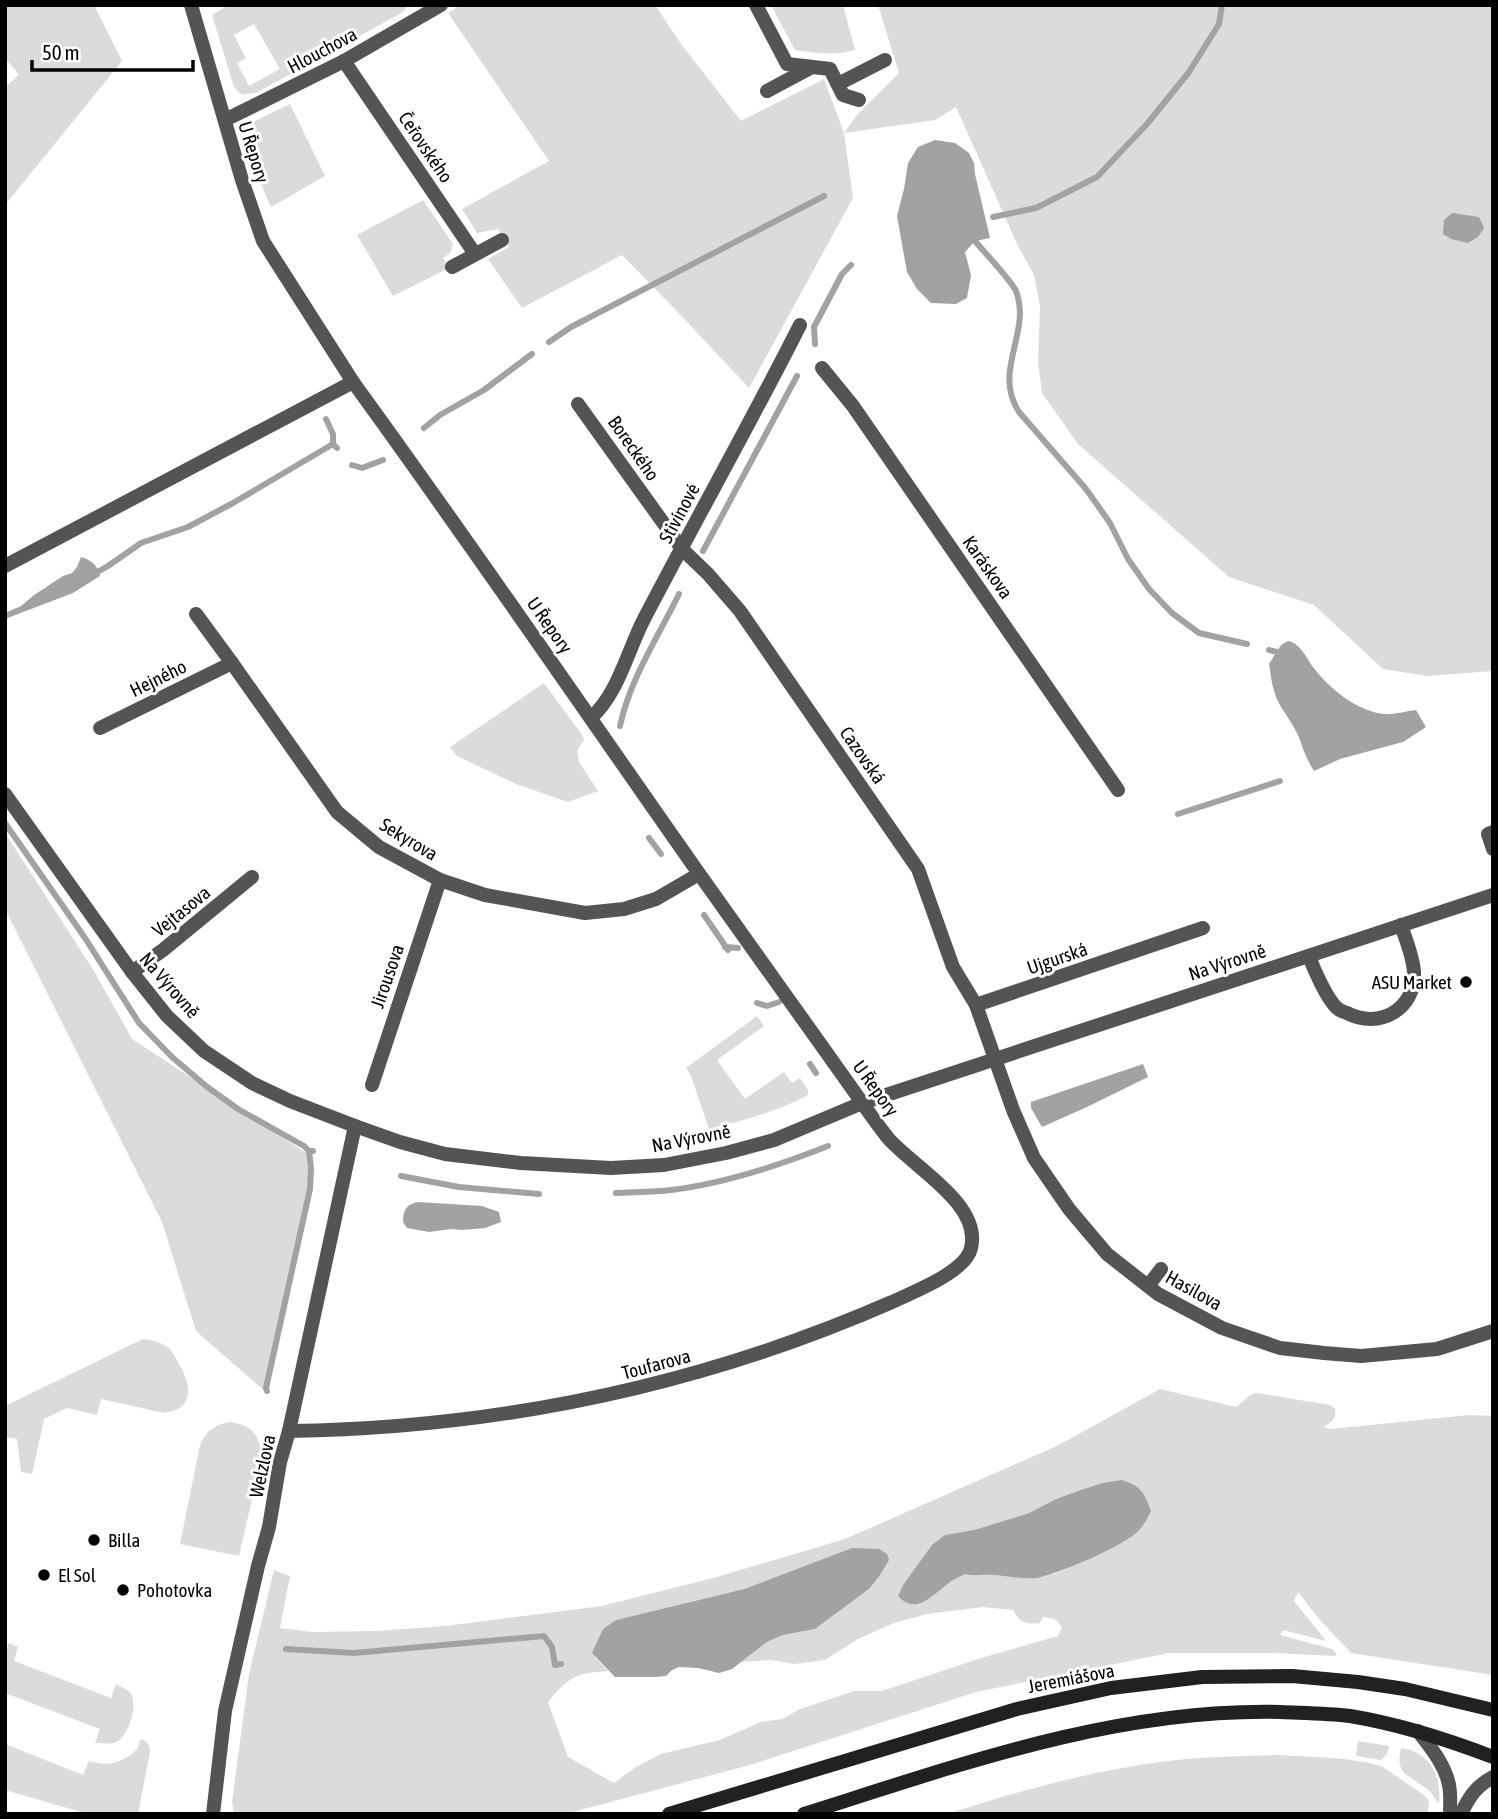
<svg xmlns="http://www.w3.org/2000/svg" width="1498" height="1819" font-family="'Asap Condensed',sans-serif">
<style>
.green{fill:#dbdbdb;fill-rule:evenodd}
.water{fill:#a2a2a2}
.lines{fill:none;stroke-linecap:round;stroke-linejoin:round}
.stream{stroke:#a2a2a2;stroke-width:6}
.street{stroke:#545454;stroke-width:14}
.secondary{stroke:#212121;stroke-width:14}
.poi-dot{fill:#000;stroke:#fff;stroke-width:2.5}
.labels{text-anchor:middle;stroke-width:6;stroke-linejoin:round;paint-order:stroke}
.street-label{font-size:19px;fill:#000;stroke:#fff}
.poi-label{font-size:19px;fill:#000;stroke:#fff;text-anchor:start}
</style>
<rect width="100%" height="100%" fill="#fff"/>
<g class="green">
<polygon points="5,5 94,5 122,61 5,205 5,87 19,75 5,58"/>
<path d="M 229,5 L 408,5 L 403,12 L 256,93 C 244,93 244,99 234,87 L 212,15 ZM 254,24 L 280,69 L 249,86 L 237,63 L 246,58 L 234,35 Z"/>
<polygon points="460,5 655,5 681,44 741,121 824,79 844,133 856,116 899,73 878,5 1493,5 1493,671 1427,676 1383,669 1314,605 1229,577 1078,444 1042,393 1038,363 1040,306 1034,275 1017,244 956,107 935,120 844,133 853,198 749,388 673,307 622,255 522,308 488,259 509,247 498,229 477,233 462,209 549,161 448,13"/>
<path d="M 771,5 L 843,5 L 855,50 C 835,56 816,53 795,50 Z"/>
<path d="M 290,104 L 325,176 L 271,207 C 263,188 242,146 245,126 Z"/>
<polygon points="423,200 453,244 450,253 443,258 449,268 393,296 357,235"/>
<polygon points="544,683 582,735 584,740 577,751 579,762 598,791 568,802 516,784 457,756 450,747"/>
<polygon points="5,833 94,971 132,1039 308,1154 309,1206 289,1274 268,1394 196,1331 162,1222 5,909"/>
<path d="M 757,1016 L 764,1026 L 717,1060 L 745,1099 L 784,1072 L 792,1083 L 800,1078 L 808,1090 L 808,1095 C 777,1112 742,1121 709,1129 L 691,1076 L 686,1068 Z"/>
<path d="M 143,1339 C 152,1340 161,1342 169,1348 C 174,1353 177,1361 181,1367 C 192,1389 193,1409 164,1413 L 101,1399 L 97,1415 L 67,1408 L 44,1419 L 32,1474 L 21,1472 L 17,1439 L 5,1437 L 5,1406 Z"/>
<path d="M 1160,1389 L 1236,1407 L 1250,1395 L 1256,1393 L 1331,1405 L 1335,1409 C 1337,1419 1332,1422 1323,1427 L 1331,1429 L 1469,1415 L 1493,1416 L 1493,1675 L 1351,1653 L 1320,1620 L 1298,1592 L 1294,1601 L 1326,1641 L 1283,1630 L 1280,1635 L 1332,1649 L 1337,1654 L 1335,1656 L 1273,1653 L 1169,1653 L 976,1692 L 750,1765 L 565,1814 L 234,1814 L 232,1802 L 249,1674 L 274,1570 L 290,1576 L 280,1628 L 312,1632 L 376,1631 L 445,1626 L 602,1606 L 717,1577 L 845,1539 L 1057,1446 ZM 1102,1483 L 1074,1565 C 1045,1581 1023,1578 992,1575 C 982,1574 977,1577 965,1574 C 960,1577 955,1579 950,1582 C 935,1593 916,1617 898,1596 L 903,1585 L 920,1562 L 945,1535 L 974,1530 L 1029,1513 L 1056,1499 ZM 852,1548 L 878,1578 L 869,1589 L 815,1629 L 783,1635 L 767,1642 L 741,1662 L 771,1660 L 794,1664 L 825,1660 L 858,1639 L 894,1623 L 927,1614 L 983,1607 L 1013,1610 C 1019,1622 1027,1625 1040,1623 L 1043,1617 C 1054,1618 1057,1619 1062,1628 L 1058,1636 L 981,1658 L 882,1691 L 854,1691 L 800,1709 L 782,1719 L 761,1722 L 720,1740 L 661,1754 L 636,1767 L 614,1783 L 568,1757 L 548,1702 C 569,1677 575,1673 608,1671 L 595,1657 L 616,1620 L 744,1589 Z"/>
<path d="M 229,1422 C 252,1424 262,1437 261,1460 L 239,1556 L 180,1544 L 200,1445 C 206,1431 214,1425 229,1422 Z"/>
<path d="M 9,1643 L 18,1647 L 14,1661 L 111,1698 L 116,1684 C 121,1687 127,1689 131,1694 C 138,1705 129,1734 118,1741 C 111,1745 103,1743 95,1743 L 100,1729 L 5,1693 L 5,1653 Z"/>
<path d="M 141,1739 C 148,1741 149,1745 150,1751 L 138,1814 L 88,1814 L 5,1790 L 5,1744 L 83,1775 L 89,1761 C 108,1767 124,1763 138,1748 L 139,1743 Z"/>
<polygon points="1358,1741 1389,1746 1387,1754 1381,1760 1356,1756"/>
<path d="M 1401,1748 C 1430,1752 1442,1776 1439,1803 L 1437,1802 L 1431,1792 L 1404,1773 C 1398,1765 1399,1758 1401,1748 Z"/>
<path d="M 1277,1755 C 1306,1757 1357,1757 1383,1767 L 1425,1796 L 1429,1801 L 1428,1814 L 947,1814 C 1025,1789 1105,1767 1186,1759 C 1216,1756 1246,1756 1277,1755 Z"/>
</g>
<g class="water">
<polygon points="935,140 955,143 969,153 974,163 975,174 990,238 975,241 965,252 971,275 967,298 956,304 931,303 917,289 907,272 897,216 904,189 908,163 918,147"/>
<polygon points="1452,213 1479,217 1484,228 1478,237 1468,243 1451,239 1443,234 1444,220"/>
<path d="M 81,557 C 91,560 98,565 100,576 L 73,593 L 5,619 L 5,613 L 21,606 L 34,595 L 63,576 L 72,573 L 77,567 Z"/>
<path d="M 1288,641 C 1300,643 1306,657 1313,667 C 1329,688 1356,711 1384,714 C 1393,715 1406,711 1416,710 L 1426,727 L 1403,742 L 1340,759 L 1314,771 C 1306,759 1303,748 1298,735 C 1293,725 1287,716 1281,707 C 1273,694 1271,678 1269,664 L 1281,645 Z"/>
<polygon points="1143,1064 1148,1077 1087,1107 1042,1127 1031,1108 1031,1102"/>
<path d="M 418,1202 L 482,1206 L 499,1212 L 501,1222 L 485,1228 L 462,1230 L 451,1229 L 429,1232 L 407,1228 L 403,1222 C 403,1211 406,1204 418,1202 Z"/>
<path d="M 1122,1480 C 1141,1486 1144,1492 1151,1511 C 1147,1519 1143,1527 1136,1533 C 1121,1547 1056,1575 1036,1578 C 1021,1579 1007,1576 992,1575 C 981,1574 977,1577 965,1574 C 960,1577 954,1579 950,1582 C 935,1593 916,1617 898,1596 L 903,1585 L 932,1545 L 945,1535 L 974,1530 L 1029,1513 L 1056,1499 L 1078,1491 L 1102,1483 Z"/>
<polygon points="852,1548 879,1549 887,1554 889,1560 878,1578 869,1589 815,1629 783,1635 767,1642 732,1669 719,1673 698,1668 679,1667 672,1670 666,1676 656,1677 615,1677 592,1653 603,1629 616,1620 744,1589"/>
</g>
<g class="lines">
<g class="stream">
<polyline points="993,217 1036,208 1097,177 1147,124 1189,72 1219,24 1222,5"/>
<path d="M 969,237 L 975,241 C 984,252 1011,280 1016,291 C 1032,333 992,370 1019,412 L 1086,489 L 1110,523 L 1128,559 L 1149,589 L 1172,613 L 1199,633 L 1247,644"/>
<polyline points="549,342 571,327 824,196"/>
<polyline points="815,344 814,327 842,274 851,265"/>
<polyline points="326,419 333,434 333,444"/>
<polyline points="424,428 440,415 484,390 532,354"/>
<polyline points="352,465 362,468 383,460"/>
<polyline points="703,551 797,376"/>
<polyline points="92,575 108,566 141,543 188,527 233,503 333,444 337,448"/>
<polyline points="1269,650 1277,652 1283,659"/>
<path d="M 620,726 C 630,679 658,637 679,594"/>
<polyline points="1178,814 1280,781"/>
<polyline points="5,823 85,938 139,1023 172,1057 206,1086 238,1109 304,1146 309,1151 313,1151"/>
<polyline points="649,838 661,854"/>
<polyline points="704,915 728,950"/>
<polyline points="725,947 738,948"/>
<polyline points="757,1003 767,1006 779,1002"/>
<polyline points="810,1064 816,1073"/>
<polyline points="401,1176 459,1187 539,1194"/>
<path d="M 616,1193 C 634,1192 653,1192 671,1190 C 723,1184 780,1165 828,1146"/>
<polyline points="267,1391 266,1388 310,1189 311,1168 309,1151"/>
<polyline points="286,1649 354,1653 544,1636 552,1647 555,1665 561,1664"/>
</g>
<g class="street">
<path d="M 191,5 L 242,180 L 263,241 L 353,382 C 471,544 584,710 700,875 C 750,946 801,1016 851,1087 C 863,1104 875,1122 888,1138 C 913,1167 982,1204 971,1248 C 966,1272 913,1292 892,1302 C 700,1386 498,1428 289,1431"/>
<polyline points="756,5 787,64 830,69 843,95 859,100"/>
<polyline points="344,61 475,254"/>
<polyline points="838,84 885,60"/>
<polyline points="767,91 812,67"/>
<polyline points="225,120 344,61 441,5"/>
<polyline points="452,267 502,240"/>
<polyline points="822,368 853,406 1118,790"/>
<polyline points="578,404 682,549 708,574 740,611 918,869 953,967 976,1005"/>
<polyline points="5,566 353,382"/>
<polyline points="196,614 232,663 337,812 379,847 440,880 485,895 585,913 624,909 656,899 699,874"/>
<path d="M 591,718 C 619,692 627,652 644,619 C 695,521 750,424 800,325"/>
<polyline points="100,728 232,663"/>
<polyline points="5,794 132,972 167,1016 204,1051 252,1083 290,1101 355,1126 400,1142 445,1154 521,1163 611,1168 664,1165 726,1153 774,1140 862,1103 1493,895"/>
<polyline points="1493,832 1488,834 1493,849"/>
<polyline points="1203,928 976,1005 1013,1110 1034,1158 1069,1209 1107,1254 1158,1294 1222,1328 1280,1348 1324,1353 1361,1356 1437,1349 1493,1331"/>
<path d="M 1309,956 C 1314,970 1327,999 1337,1008 C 1340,1011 1344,1012 1347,1013 C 1379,1030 1416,1009 1414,972 C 1413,956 1406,940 1401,925"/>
<polyline points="132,972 163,950 252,877"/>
<polyline points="372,1085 440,880"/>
<polyline points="1148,1286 1161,1269"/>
<path d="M 1418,1731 C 1430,1747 1445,1764 1449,1785 C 1451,1794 1450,1804 1450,1814"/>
<polyline points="213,1814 225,1711 258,1566 269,1527 280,1462 289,1431 355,1126"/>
<path d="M 1461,1814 C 1469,1797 1476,1786 1493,1777"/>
</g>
<g class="secondary">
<polyline points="669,1814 1017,1709 1111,1688 1202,1677 1292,1676 1358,1682 1405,1689 1493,1710"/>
<path d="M 804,1814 C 959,1765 1116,1708 1281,1712 C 1303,1713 1327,1713 1350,1716 C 1399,1724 1446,1739 1493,1757"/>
</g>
</g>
<g class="poi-dot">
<circle cx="1466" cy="982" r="7"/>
<circle cx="94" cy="1540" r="7"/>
<circle cx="44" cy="1575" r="7"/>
<circle cx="123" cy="1590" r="7"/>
</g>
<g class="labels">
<g class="street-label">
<text transform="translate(322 50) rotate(-28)" y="7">Hlouchova</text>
<text transform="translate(426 147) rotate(56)" y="7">Čeřovského</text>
<text transform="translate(254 152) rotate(73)" y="7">U Řepory</text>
<text transform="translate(634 448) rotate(55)" y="7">Boreckého</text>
<text transform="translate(679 513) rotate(-62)" y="7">Stivínové</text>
<text transform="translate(988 567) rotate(55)" y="7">Karáskova</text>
<text transform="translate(550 625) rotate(55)" y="7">U Řepory</text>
<text transform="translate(158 678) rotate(-26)" y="7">Hejného</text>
<text transform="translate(863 755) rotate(55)" y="7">Cazovská</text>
<text transform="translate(409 839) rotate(31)" y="7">Sekyrova</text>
<text transform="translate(181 911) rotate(-39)" y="7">Vejtasova</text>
<text transform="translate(1057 958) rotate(-19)" y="7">Ujgurská</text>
<text transform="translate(1227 962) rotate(-18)" y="7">Na Výrovně</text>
<text transform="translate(387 976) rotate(-71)" y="7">Jirousova</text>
<text transform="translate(170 985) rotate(49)" y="7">Na Výrovně</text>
<text transform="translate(876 1088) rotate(54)" y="7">U Řepory</text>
<text transform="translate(691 1138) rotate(-11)" y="7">Na Výrovně</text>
<text transform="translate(1194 1290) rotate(29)" y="7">Hasilova</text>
<text transform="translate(656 1364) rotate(-15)" y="7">Toufarova</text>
<text transform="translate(262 1466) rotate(-78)" y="7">Welzlova</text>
<text transform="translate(1071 1678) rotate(-11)" y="7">Jeremiášova</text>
</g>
<g class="poi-label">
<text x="1452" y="989" text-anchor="end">ASU Market</text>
<text x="108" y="1547">Billa</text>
<text x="58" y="1582">El Sol</text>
<text x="137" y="1597">Pohotovka</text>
</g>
</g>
<rect width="1498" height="1819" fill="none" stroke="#000000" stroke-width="14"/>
<path d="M32 60v10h161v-10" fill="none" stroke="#000000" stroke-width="3.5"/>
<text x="42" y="60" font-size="21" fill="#000000" stroke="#ffffff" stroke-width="5" paint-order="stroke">50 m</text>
</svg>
